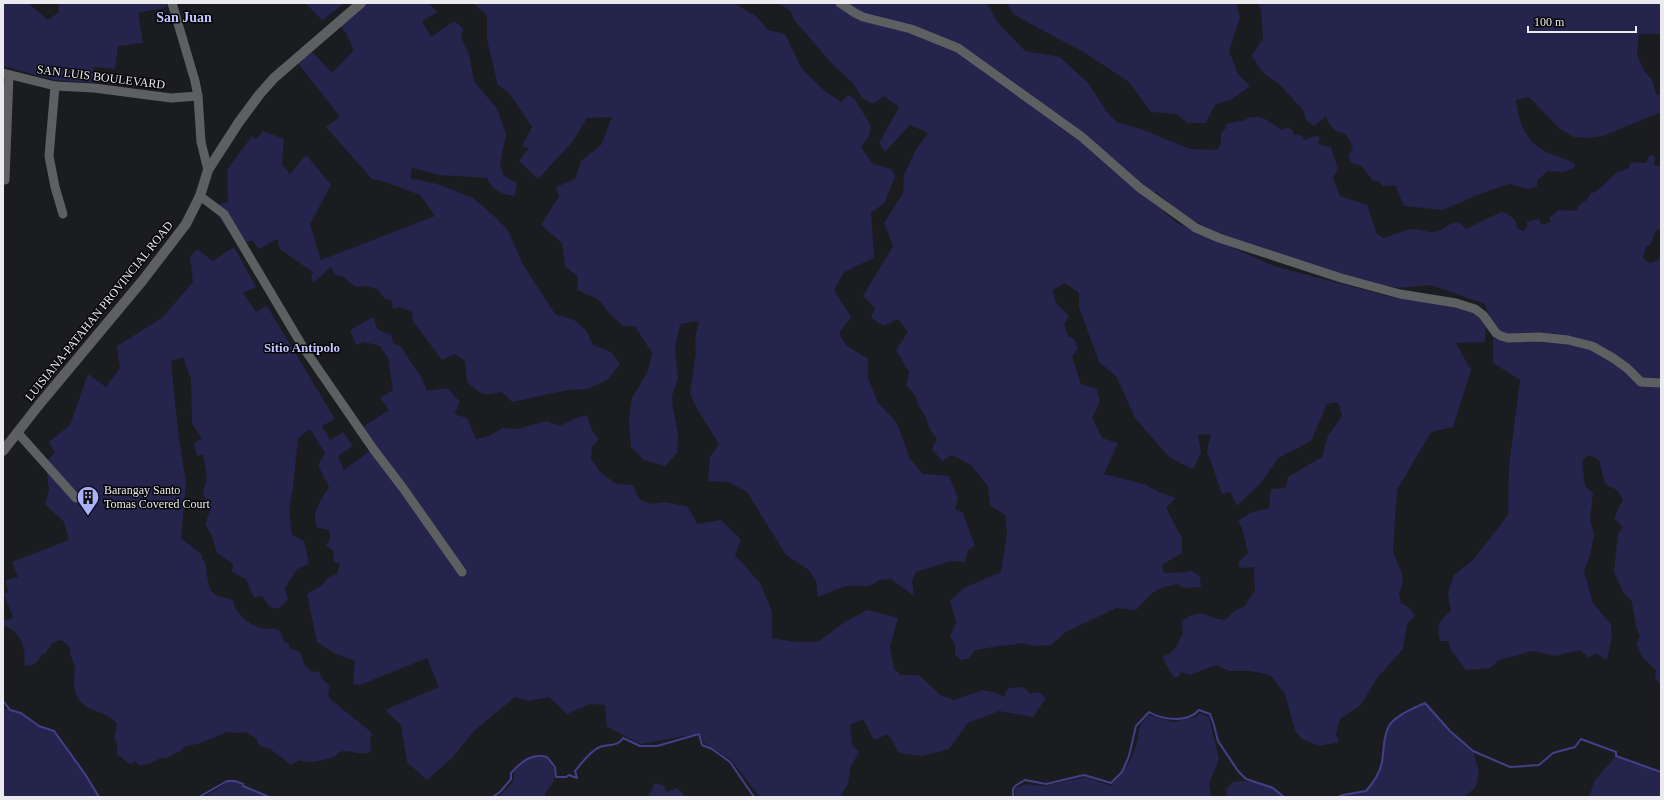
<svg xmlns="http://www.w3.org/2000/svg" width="1664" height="800" font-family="Georgia,serif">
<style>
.green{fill:#24244d}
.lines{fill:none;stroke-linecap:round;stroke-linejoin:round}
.stream{stroke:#42408b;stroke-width:2}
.minor{stroke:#5e5f61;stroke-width:9}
.tertiary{stroke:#5e5f61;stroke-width:10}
.labels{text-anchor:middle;stroke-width:3;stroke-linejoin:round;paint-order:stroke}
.street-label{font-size:12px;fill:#ebebef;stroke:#060608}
.poi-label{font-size:12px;fill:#ebebef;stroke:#060608;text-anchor:start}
.neighbourhood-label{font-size:13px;font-weight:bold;fill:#c1c6ff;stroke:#060608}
.quarter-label{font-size:14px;font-weight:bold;fill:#c1c6ff;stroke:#060608}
</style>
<rect width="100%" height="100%" fill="#1b1c20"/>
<g class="green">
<polygon points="3,3 30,3 30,5 48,20 59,12 58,3 166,3 167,7 138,13 143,43 118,46 115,69 93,67 93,83 54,80 3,66"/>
<polygon points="305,3 345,3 322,20"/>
<path d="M 355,3 L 428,3 L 438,12 L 422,21 L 431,37 L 454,21 L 463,28 L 461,39 L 469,54 L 474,81 L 497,109 L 506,134 L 500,165 L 504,176 L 517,183 L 515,196 C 502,195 492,190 487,178 L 440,175 L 412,168 L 410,178 L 437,184 L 473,198 L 494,216 L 508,230 L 522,263 L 555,314 L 574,320 L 586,330 L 593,345 L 611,352 L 620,364 L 607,380 L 588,389 L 568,390 L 512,402 L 502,392 C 481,396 482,395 467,382 L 465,361 L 455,354 L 442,360 L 413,321 L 412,312 L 399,307 L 393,309 L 391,300 L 385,299 L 377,289 L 366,286 L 356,287 L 342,276 L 335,275 L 331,267 L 313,283 L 311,275 L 314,273 L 280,249 L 277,239 L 259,249 L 252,240 L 239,246 L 211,206 L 228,202 L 227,170 L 252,136 L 256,139 L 263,131 L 284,139 L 282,165 L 290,174 L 306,155 L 331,185 L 310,224 L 321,260 L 435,216 L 420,195 L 388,183 L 372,179 L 326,127 L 340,117 L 294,58 L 308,47 L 332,73 L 354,50 L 346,33 L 335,20 Z"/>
<polygon points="470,3 734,3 757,17 768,30 785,34 802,69 825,91 841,102 848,95 855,99 871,126 869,136 861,147 873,164 892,169 895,177 884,204 871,212 874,258 844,272 834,290 851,317 839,333 846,345 868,359 868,378 878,403 897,423 910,459 923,474 949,476 958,498 955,509 963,513 975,546 968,550 965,562 951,561 916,572 912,581 914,596 891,579 880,580 869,586 845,586 818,597 816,581 809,570 786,555 747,492 728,482 708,481 710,457 719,444 699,412 690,394 696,352 695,339 699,321 680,324 675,349 678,378 672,396 673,408 678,434 677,453 665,466 644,460 631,447 629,419 632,398 648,371 652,353 635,326 623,326 609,313 598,299 577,290 578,277 565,266 562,243 541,225 559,196 556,187 575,179 581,161 601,145 612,117 587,118 573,141 538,179 519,161 529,148 522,146 532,127 510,94 498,85 487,40 487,15 473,3"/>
<path d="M 777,3 L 984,3 L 988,5 L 998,23 L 1025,51 L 1060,57 L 1088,83 L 1107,112 L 1116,122 L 1141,129 L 1190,149 L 1217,150 L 1221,143 L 1221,133 L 1226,128 L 1226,124 L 1245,120 L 1250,117 L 1258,117 L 1265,119 L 1282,130 L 1288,127 L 1293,131 L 1294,135 L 1299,135 L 1303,137 L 1304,140 L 1312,137 L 1318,136 L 1321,139 L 1318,141 L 1319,145 L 1331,147 L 1338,169 L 1333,178 L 1340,196 L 1367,205 L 1377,234 L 1383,238 C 1394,236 1403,229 1415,229 C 1421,229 1428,233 1434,232 C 1447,231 1453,213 1466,229 L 1501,212 L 1508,214 L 1516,221 L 1517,228 L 1523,231 L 1527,228 L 1527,222 L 1539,219 L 1542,225 L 1551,222 L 1549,218 L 1559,210 L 1576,211 L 1581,203 L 1587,200 L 1590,194 L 1597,191 L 1617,172 L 1628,169 L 1631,162 L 1646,163 L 1650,155 L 1655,156 L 1654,166 L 1661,166 L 1661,229 L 1656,231 L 1650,245 L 1646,247 L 1643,258 L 1647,262 L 1651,263 L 1659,259 L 1661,257 L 1661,685 L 1655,678 L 1656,670 L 1644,659 L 1636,644 L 1640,637 L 1636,626 L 1632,602 L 1623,592 L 1614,572 L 1618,533 L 1623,527 L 1614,518 L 1623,499 L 1617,490 L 1605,484 L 1599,460 L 1588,455 L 1582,462 L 1585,486 L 1593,493 L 1590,520 L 1594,534 L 1590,556 L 1584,571 L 1593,603 L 1611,625 L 1612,637 L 1607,660 L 1595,653 L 1589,658 L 1580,650 L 1555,656 L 1532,651 L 1499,660 L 1490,668 L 1466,670 L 1451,650 L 1448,641 L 1440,641 C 1436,625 1439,621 1451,611 L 1448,593 L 1454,575 L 1473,560 L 1508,515 L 1509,466 L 1520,380 L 1493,363 L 1493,328 L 1485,304 L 1431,285 L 1399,288 L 1329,275 L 1242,246 L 1185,216 L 1156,192 L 1149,199 L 1177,223 L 1274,266 L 1391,297 L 1463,307 L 1486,322 L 1485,342 L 1456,343 L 1471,370 L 1453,427 L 1431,432 L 1397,490 L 1393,551 L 1402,574 L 1403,583 L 1399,593 L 1401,603 L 1410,608 L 1415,616 L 1407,624 L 1403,649 L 1377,678 L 1361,705 L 1340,719 L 1336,734 L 1339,742 L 1319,746 L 1302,739 L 1295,731 L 1285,694 L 1270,675 L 1251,671 L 1229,671 L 1216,665 L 1190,675 L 1181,672 L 1179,676 L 1174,678 L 1162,657 C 1168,654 1174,652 1177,645 C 1180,641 1179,638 1183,634 L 1182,621 C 1206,606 1202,618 1225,620 L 1236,610 L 1245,606 L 1255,590 L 1254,567 L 1240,568 L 1238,562 L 1248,553 L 1242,528 L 1238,521 L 1250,513 L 1269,508 L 1271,489 L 1286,488 L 1288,477 L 1322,457 L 1328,436 L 1342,416 L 1338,402 L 1327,404 L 1311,441 L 1278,458 L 1261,483 L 1237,506 L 1230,492 L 1222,494 L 1207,451 L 1211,434 L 1198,435 L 1201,453 L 1193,469 L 1169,457 L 1135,418 L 1116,376 L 1099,362 L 1079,307 L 1079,293 L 1065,283 L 1053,290 L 1056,303 L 1069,316 L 1064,324 L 1068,336 L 1074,339 L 1078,348 L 1072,357 L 1081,384 L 1097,389 L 1100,401 L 1092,418 L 1102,438 L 1118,443 L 1104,474 L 1144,484 L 1159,492 L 1176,498 L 1166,508 L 1182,538 L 1182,553 L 1162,565 L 1164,573 L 1188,572 L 1191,570 L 1200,577 L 1201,587 L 1184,588 L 1177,584 C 1171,586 1166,586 1161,588 C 1151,592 1143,603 1136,610 L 1116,608 L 1066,632 L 1051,645 L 1035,646 L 1020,643 L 1013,645 L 999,646 L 975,650 L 969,658 L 961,660 L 955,655 L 955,645 L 950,636 L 956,623 L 950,601 L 964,588 L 1001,572 L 1007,533 L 1005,515 L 990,505 L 988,486 L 971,465 L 952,455 L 942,461 L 932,449 L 937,439 L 929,428 L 926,417 L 917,403 L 916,396 L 906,385 L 909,372 L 896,350 L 908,332 L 898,319 L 883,326 L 871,317 L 875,308 L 863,296 L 893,246 L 884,223 L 903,193 L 904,175 L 915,151 L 928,133 L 910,125 L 885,152 L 879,143 L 899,107 L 884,96 L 873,104 L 862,98 L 853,83 L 833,65 L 795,21 L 790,10 Z"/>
<polygon points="1007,3 1236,3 1240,18 1229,51 1238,74 1250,86 1231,100 1216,104 1205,123 1188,123 1176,114 1151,112 1129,82 1085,53 1013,14"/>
<path d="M 1258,3 L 1661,3 L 1661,34 L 1639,34 L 1637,55 L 1645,72 L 1652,80 L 1656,94 L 1661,96 L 1661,112 L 1603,136 L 1588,138 L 1574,137 L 1560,129 L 1529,97 L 1516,100 C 1518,119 1524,138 1541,149 C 1551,156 1565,157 1575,164 L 1574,168 L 1564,172 L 1548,171 L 1537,180 L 1537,186 L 1528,189 L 1509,184 L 1482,193 L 1443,210 L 1404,206 L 1395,185 L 1383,186 L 1379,181 L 1373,181 L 1362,166 L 1352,163 L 1348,157 L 1353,147 L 1346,134 C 1333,131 1331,129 1326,116 L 1314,126 L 1306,120 L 1303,110 L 1279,84 L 1262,72 L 1252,56 L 1263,38 L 1261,10 Z"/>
<path d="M 234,247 L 256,287 L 243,293 L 256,312 L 267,306 L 335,419 L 322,426 L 330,440 L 343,432 L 353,446 L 338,456 L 344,470 L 371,450 L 355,432 L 389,410 L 380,398 L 393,390 L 388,358 L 380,346 L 364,342 L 356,345 L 350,330 L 373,317 L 378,330 L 391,335 L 393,343 L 401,347 L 421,377 L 427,391 L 447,388 L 460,402 L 454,414 L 467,418 L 476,439 L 489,436 L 503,428 L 516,429 L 547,421 L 560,426 L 576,418 L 587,415 L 592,430 L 599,439 L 592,447 L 591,459 L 600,472 L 616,484 L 633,485 L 639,499 L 651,504 L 666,502 L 688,507 L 697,524 L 721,520 L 741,540 L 735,555 L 760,583 L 772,611 L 772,638 L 795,642 L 818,642 L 846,621 L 868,610 L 898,618 L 890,647 L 894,669 L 901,675 L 919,675 L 940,695 L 954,700 L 983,690 L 997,693 L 1004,697 L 1008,688 L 1023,687 L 1031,694 L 1038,692 L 1046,698 L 1033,717 L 999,711 L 968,723 L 949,749 L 923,756 L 899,753 L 888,734 L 874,740 L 863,719 L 850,725 L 852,745 L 859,752 L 850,768 L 848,784 L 840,797 L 760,797 L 731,760 L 703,742 L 700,733 L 641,744 L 607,727 L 605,705 L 590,704 L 567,714 L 549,697 L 529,701 L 515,697 L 475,730 L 452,758 L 427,780 L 407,762 L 401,725 L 385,710 L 439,687 L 427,658 L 360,685 L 353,684 L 355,661 L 334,653 L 317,642 L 307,594 L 322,585 L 329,577 L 337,574 L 340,563 L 333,562 L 334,552 L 326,545 L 330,539 L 329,530 L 318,528 C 309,515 322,498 329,487 L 318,465 L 325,453 L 310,429 L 298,438 L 293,487 L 289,510 L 292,535 L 304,541 L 309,564 L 297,569 L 285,588 L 288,600 L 278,609 L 269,606 L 262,596 L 254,598 L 246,579 L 232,572 L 233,564 L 217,553 L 211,534 L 205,524 L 210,511 L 203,493 L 207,477 L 203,454 L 197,456 L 194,445 L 197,441 L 202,438 L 192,424 L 191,379 L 183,357 L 171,361 L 178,432 L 186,483 L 181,538 L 202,555 L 202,559 L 204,560 C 208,569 206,587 214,594 C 219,597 227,598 233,600 C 235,614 248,624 261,628 C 267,630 272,627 279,630 L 284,641 L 289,644 L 290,649 L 300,652 L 305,666 L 311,671 L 319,672 L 322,679 L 330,686 L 328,694 L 330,699 L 371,732 L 372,736 L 370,739 L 371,752 C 367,753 363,754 359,753 C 353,753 346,749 340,752 C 338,753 336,756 333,757 C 323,760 308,765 299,760 L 291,765 L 270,749 L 261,746 L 257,743 L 257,739 L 246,732 L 240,733 L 227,732 L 198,744 L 185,746 L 181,751 L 166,758 L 161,758 L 149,764 L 138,765 L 136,761 L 131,764 C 126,762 122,758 117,754 L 117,742 L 114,739 L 117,724 C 104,707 77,715 74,684 C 73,679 75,674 75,669 C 74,661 69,656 70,648 L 62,640 L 53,642 L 45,654 L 42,654 L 38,661 L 31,666 L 24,665 C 27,648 20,631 3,625 L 3,619 L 10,620 L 13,617 L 4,594 L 9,592 L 5,580 L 18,577 L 12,562 L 69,540 L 64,522 L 45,504 L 49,491 L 46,461 L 55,453 L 49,442 L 70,425 L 88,374 L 106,387 L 120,368 L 117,346 L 162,318 L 193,282 L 190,257 L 197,249 L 213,261 Z"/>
<path d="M 1425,703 L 1450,731 L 1473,751 L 1479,771 L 1476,787 L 1464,797 L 1338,797 C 1347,793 1358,795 1365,791 C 1368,790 1370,786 1372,784 C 1387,767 1378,744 1389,726 C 1395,715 1415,708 1425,703 Z"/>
<polygon points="3,708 21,713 39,726 54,731 85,774 99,797 3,797"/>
<path d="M 1199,713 L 1209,717 L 1219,759 L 1209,784 L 1211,797 L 1015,797 L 1015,788 L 1026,784 L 1045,786 L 1085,777 L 1111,786 C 1122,774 1131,762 1136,746 C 1141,729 1135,729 1149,715 L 1173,722 L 1196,717 Z"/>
<polygon points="1616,756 1661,772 1661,797 1589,797 1595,780"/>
<path d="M 535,757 L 547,758 L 554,768 L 554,781 L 545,793 L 546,797 L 498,797 C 505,790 516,783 514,772 L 524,761 Z"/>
<polygon points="233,781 266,797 204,797 216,790 227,782"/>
<path d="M 1240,781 C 1259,781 1269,785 1284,797 L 1226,797 L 1227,788 L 1233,782 Z"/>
<polygon points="655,783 664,786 667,792 677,788 686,797 648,797"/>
</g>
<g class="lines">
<g class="stream">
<polyline points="3,701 10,710 21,713 39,726 54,731 85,774 99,797"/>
<polyline points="199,797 227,781 235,781 243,784 243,786 269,797"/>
<path d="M 493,797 L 501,791 L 511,779 L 511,773 C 521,762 531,753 547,757 L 555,767 L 556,777 L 566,777 L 569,775 L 577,778 L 575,771 C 582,763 591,750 600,747 C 608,744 618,747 623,738 L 640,746 L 657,746 L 699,734 L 702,745 L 712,749 L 730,762 L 754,797"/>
<path d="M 1013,797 L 1013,789 L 1015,786 L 1025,780 L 1046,784 L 1084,775 L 1111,783 L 1122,772 L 1129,756 L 1136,726 L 1149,712 C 1162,720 1188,723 1199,710 L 1210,714 L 1214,725 L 1218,741 L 1238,771 L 1246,779 L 1273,788 L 1284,797"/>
<path d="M 1338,797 L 1343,795 L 1366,791 C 1373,783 1380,773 1382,762 C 1384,750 1383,736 1389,726 C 1395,715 1415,708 1425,703 L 1450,731 L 1473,751 L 1510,767 L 1539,765 L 1553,753 L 1575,747 L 1581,739 L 1616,752 L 1616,756 L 1661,772"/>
</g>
<g class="minor">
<polyline points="172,3 195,81 198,96 201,142 208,170"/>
<polyline points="840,3 855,13 863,17 911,29 958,48 1082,137 1140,188 1196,228 1219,238 1341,278 1400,294 1456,303 1475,309 1483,315 1496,333 1501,336 1508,338 1539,337 1568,340 1592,346 1613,358 1627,368 1641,382 1661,383"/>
<polyline points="3,73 55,86 94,88 171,98 198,96"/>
<polyline points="55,86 49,156 55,187 63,214"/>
<polyline points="5,180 9,75"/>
<polyline points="200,196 224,214 303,347 374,450 403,488 462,572"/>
<polyline points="17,432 76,498"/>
</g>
<polyline class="tertiary" points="3,451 38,406 143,280 186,224 200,196 208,170 239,122 259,95 274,78 361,3"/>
</g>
<defs>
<g id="building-pin" transform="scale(1.15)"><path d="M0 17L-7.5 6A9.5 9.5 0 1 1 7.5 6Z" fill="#aab0fb" stroke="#060608"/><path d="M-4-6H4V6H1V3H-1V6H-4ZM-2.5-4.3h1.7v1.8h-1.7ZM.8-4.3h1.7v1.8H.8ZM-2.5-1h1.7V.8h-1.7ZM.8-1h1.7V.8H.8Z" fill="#111"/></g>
</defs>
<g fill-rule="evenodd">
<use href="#building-pin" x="88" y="497"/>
</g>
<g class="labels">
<g class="street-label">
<text transform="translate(101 77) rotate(7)" y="4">SAN LUIS BOULEVARD</text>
<text transform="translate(99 311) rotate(-51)" y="4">LUISIANA-PATAHAN PROVINCIAL ROAD</text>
</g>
<g class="poi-label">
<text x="104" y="494">Barangay Santo<tspan x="104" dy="14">Tomas Covered Court</tspan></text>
</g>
<g class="neighbourhood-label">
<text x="302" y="352">Sitio Antipolo</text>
</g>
<g class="quarter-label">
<text x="184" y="22">San Juan</text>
</g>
</g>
<rect width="1664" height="800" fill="none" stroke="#ebebef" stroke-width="8"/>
<path d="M1528 26v6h108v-6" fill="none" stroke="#ebebef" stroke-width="2"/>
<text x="1534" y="26" font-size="12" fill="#ebebef" stroke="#060608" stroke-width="3" paint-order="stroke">100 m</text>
</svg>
